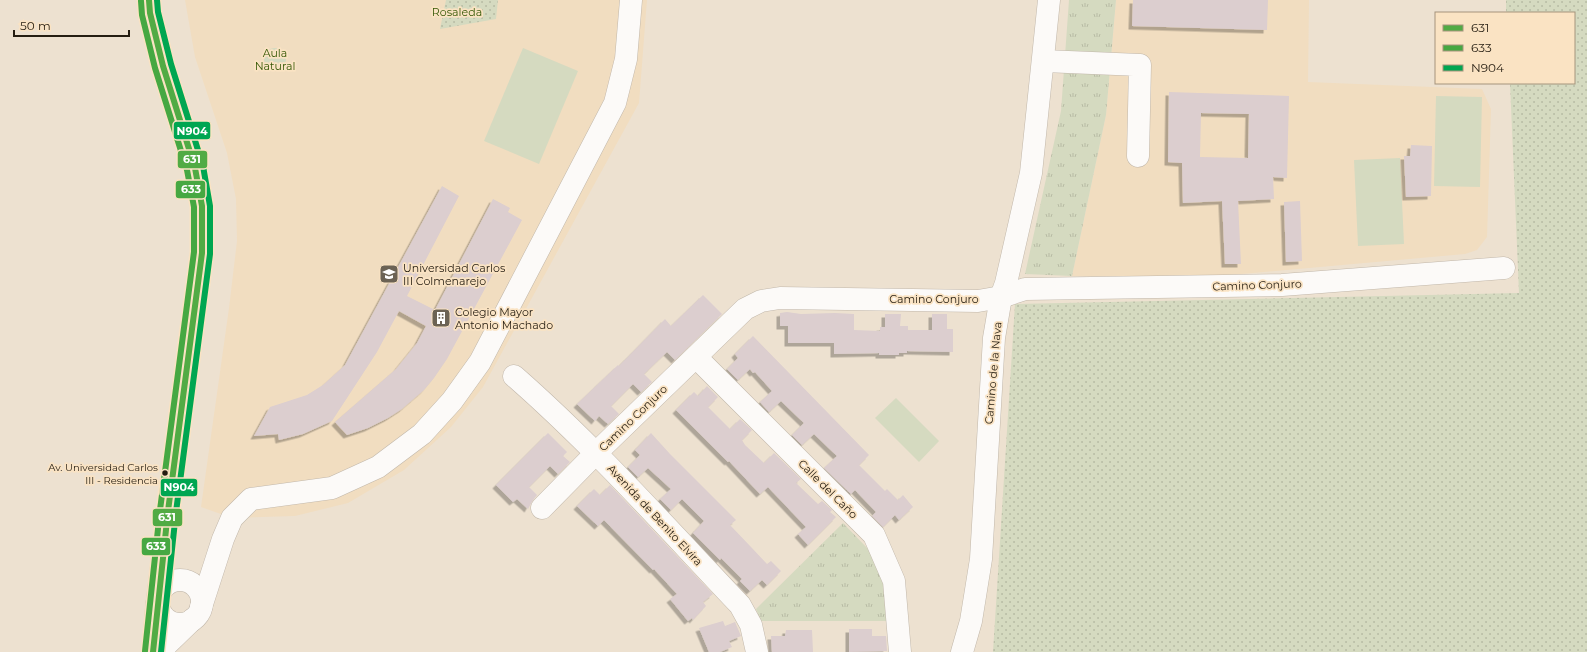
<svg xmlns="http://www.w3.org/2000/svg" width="1587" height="652" font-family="Montserrat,sans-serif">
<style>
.built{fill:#f1ddc0}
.grass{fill:url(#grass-dots)}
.park{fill:url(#park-tufts)}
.pitch{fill:#d5dac0}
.building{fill:#dccecf;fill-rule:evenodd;filter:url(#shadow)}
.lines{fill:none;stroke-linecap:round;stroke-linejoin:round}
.minor-casing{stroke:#c1b7aa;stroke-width:23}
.minor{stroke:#fcfaf8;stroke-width:22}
.bus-1-casing{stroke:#fae3c3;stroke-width:9}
.bus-2-casing{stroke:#fae3c3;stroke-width:9}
.bus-3-casing{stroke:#fae3c3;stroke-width:9}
.bus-1{stroke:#51ab44;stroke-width:6}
.bus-2{stroke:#46a842;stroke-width:6}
.bus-3{stroke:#00a651;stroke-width:6}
.bus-dot{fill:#251d11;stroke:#fae3c3;stroke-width:1.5}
.labels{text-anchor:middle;stroke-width:3.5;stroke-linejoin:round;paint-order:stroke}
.bus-label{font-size:10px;fill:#251d11;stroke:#fae3c3;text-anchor:end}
.park-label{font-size:11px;fill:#345704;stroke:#fae3c3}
.poi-label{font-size:11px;fill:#251d11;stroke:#fae3c3;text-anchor:start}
.street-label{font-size:11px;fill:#251d11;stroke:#fae3c3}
.line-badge{stroke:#fae3c3;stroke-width:1.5}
.badge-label{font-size:11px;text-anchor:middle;font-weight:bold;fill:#fff}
</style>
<defs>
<pattern id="grass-dots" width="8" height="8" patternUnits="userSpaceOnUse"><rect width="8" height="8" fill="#d5dac0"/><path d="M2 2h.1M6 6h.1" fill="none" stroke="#b7bba4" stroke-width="1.8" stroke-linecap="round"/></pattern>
<pattern id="park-tufts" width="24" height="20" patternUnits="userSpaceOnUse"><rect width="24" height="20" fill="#d5dac0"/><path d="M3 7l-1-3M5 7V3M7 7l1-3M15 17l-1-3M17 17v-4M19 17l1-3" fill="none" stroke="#b7bba4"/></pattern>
<filter id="shadow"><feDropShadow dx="-3.5" dy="3.5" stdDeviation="0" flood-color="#0004"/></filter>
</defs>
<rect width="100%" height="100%" fill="#ede1d0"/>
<g class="built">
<polygon points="185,0 647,0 639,103 483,387 451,427 404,470 348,503 295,516 232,518 201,507 229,308 237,241 236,199 227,153 195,57"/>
<polygon points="1116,0 1309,0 1308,82 1482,89 1491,109 1487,237 1477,250 1465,254 1209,277 1072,276 1106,115"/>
</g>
<g class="grass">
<polygon points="446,0 498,0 496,19 440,29"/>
<polygon points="1506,0 1587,0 1587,652 993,652 1015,304 1519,293 1510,83 1574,83 1574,13 1506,13"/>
</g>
<g class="park">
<polygon points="1069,0 1116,0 1106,115 1072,276 1025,274 1061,111"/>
<circle cx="275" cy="59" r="11"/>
<polygon points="843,523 869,550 884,584 889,621 761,621 756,609"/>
</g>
<g class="pitch">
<polygon points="523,48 578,71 539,164 484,141"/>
<polygon points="1436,96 1482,97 1480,187 1434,186"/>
<polygon points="1400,158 1404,244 1358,246 1354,160"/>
<polygon points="896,398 939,441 919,462 875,418"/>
</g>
<g class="building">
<polygon points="1133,0 1268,0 1267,30 1132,26"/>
<path d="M 1169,92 L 1289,96 L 1287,178 L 1273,177 L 1274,199 L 1238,201 L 1241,264 L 1225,264 L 1222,201 L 1183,203 L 1182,163 L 1168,162 ZM 1201,113 L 1249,114 L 1248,158 L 1200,157 Z"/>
<polygon points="1411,145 1432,146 1431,196 1406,197 1404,156 1410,156"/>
<polygon points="442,186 459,196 407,296 435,310 493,199 510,208 508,212 522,220 447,359 434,378 424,390 402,409 388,418 368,428 347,435 335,422 396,369 417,343 426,326 399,311 377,352 332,421 303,434 279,440 278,434 254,436 270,407 307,395 323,385 345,365"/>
<polygon points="1300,201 1302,261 1286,262 1284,202"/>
<polygon points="703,295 722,314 675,360 667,352 644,374 652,382 641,392 633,384 611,406 619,414 608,424 599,416 595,421 577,404 618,365 619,366 665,319 671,326"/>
<polygon points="787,312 801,314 835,313 854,314 854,330 880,331 880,327 885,327 885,314 901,314 900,326 908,326 908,330 932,330 932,314 947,314 947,329 953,329 953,352 907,351 907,353 899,353 899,355 879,355 879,353 834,354 834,343 788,343 788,326 780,326 780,313"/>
<polygon points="753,336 869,455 859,465 885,491 887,489 898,500 903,495 913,507 899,520 895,515 883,527 872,516 876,512 855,490 851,494 824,468 837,456 814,434 802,445 792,435 804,423 781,401 769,412 760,402 772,391 755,372 753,373 750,369 738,380 727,369 738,358 735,354"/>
<polygon points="707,386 718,397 708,407 730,429 740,419 752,430 742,440 745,445 764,463 774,453 801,479 796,483 818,504 822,501 832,510 830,512 836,517 808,545 798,534 806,527 768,487 760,494 729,461 728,462 676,410 694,392 698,396"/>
<polygon points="548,433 567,452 563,456 570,462 558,474 550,466 529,487 537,495 533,500 528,509 517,499 513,502 496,485"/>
<polygon points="651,433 670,454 736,520 730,525 751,547 767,564 771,561 781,571 767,585 762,580 750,591 740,581 742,579 721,558 720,560 693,533 704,521 682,499 671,510 660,499 671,489 648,468 638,477 628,467 640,455 635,450"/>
<polygon points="610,485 713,594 703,602 706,606 693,620 692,618 688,621 670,599 677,594 654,569 653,570 604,520 598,526 577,506 594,489 600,495"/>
<polygon points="723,621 725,626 735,622 741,636 729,641 732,647 720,652 709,652 699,628"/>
<polygon points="849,629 872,629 872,636 886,636 887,651 849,652"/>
<polygon points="786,630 812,630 813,652 772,652 771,636 785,636"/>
</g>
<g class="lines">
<g class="minor-casing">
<g id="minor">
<polyline points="149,0 150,13 163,66 195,168 202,206 202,253 168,511 158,596"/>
<polyline points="1044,61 1140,65 1138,156"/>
<polyline points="696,357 874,535 894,581 900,652"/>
<path d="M 514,376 C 595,447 666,527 740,605 L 751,625 L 757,652"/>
<polyline points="542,508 596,453 745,309 761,301 780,298 978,301 1001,297 1025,289 1282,285 1504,268"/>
<circle cx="180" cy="602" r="22"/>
<polyline points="201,607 223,539 232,518 251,499 332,488 378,467 422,434 452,401 480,362 615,103 626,59 631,0"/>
<polyline points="153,652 157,603"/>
<polyline points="159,652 193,619"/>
<polyline points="962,652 971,621 981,559 994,338 1001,297 1006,283 1031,173 1049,0"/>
</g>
</g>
<use href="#minor" class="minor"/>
<g class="bus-1-casing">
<polyline id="bus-1" points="149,0 150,13 163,66 195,168 202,206 202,253 168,511 153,652"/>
</g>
<g class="bus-2-casing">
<polyline id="bus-2" points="141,1 142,15 155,68 187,170 194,207 194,252 160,510 145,651"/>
</g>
<g class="bus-3-casing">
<polyline id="bus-3" points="157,0 158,12 171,64 203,166 210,206 210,254 176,512 161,652"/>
</g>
<use href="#bus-1" class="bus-1"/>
<use href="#bus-2" class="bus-2"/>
<use href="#bus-3" class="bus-3"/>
</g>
<defs>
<g id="university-square" transform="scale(1)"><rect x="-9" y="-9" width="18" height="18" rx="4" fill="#6b6254" stroke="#fae3c3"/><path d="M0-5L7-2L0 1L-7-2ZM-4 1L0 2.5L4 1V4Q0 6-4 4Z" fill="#fff"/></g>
<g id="building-square" transform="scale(1)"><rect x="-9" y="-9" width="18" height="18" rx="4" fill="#6b6254" stroke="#fae3c3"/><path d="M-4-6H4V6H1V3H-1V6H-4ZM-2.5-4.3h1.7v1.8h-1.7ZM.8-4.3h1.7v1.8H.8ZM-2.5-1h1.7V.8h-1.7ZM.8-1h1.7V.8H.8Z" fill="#fff"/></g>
</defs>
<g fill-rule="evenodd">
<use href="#university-square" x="389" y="274"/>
<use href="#building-square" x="441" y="318"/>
</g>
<circle class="bus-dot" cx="165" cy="473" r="3.5"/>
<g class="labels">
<g class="bus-label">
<text x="158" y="471">Av. Universidad Carlos<tspan x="158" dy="13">III - Residencia</tspan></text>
</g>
<g class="park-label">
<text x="457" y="16">Rosaleda</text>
<text x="275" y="57">Aula<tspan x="275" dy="13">Natural</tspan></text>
</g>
<g class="poi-label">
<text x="403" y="272">Universidad Carlos<tspan x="403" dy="13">III Colmenarejo</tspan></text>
<text x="455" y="316">Colegio Mayor<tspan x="455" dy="13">Antonio Machado</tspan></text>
</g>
<g class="street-label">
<text transform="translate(1257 285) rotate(-2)" y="4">Camino Conjuro</text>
<text x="934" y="303">Camino Conjuro</text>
<text transform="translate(993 373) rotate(-85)" y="4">Camino de la Nava</text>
<text transform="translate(633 418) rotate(-44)" y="4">Camino Conjuro</text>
<text transform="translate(828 489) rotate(45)" y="4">Calle del Caño</text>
<text transform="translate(655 515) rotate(47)" y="4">Avenida de Benito Elvira</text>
</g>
</g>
<g class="line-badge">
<rect x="173" y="121" width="38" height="19" rx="4" fill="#00a651"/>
<rect x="177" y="150" width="31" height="19" rx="4" fill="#51ab44"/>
<rect x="175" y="180" width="31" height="19" rx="4" fill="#46a842"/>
<rect x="160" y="478" width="38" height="19" rx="4" fill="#00a651"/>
<rect x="152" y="508" width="31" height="19" rx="4" fill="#51ab44"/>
<rect x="141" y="537" width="30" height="19" rx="4" fill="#46a842"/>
</g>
<g class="badge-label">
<text x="192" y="135">N904</text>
<text x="192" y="163">631</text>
<text x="191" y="193">633</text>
<text x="179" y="491">N904</text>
<text x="167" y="521">631</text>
<text x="156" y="550">633</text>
</g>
<rect x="1435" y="12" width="140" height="72" fill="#fae3c3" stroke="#a5947c"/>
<rect x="1443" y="25" width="20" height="6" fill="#51ab44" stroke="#a5947c"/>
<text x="1471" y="32" font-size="12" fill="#251d11">631</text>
<rect x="1443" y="45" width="20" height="6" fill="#46a842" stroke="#a5947c"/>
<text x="1471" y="52" font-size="12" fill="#251d11">633</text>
<rect x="1443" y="65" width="20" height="6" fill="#00a651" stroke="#a5947c"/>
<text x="1471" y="72" font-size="12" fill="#251d11">N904</text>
<path d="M14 30v6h115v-6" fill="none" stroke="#251d11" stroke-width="2"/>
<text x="20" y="30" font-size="12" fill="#251d11" stroke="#fae3c3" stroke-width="3" paint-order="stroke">50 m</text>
</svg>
